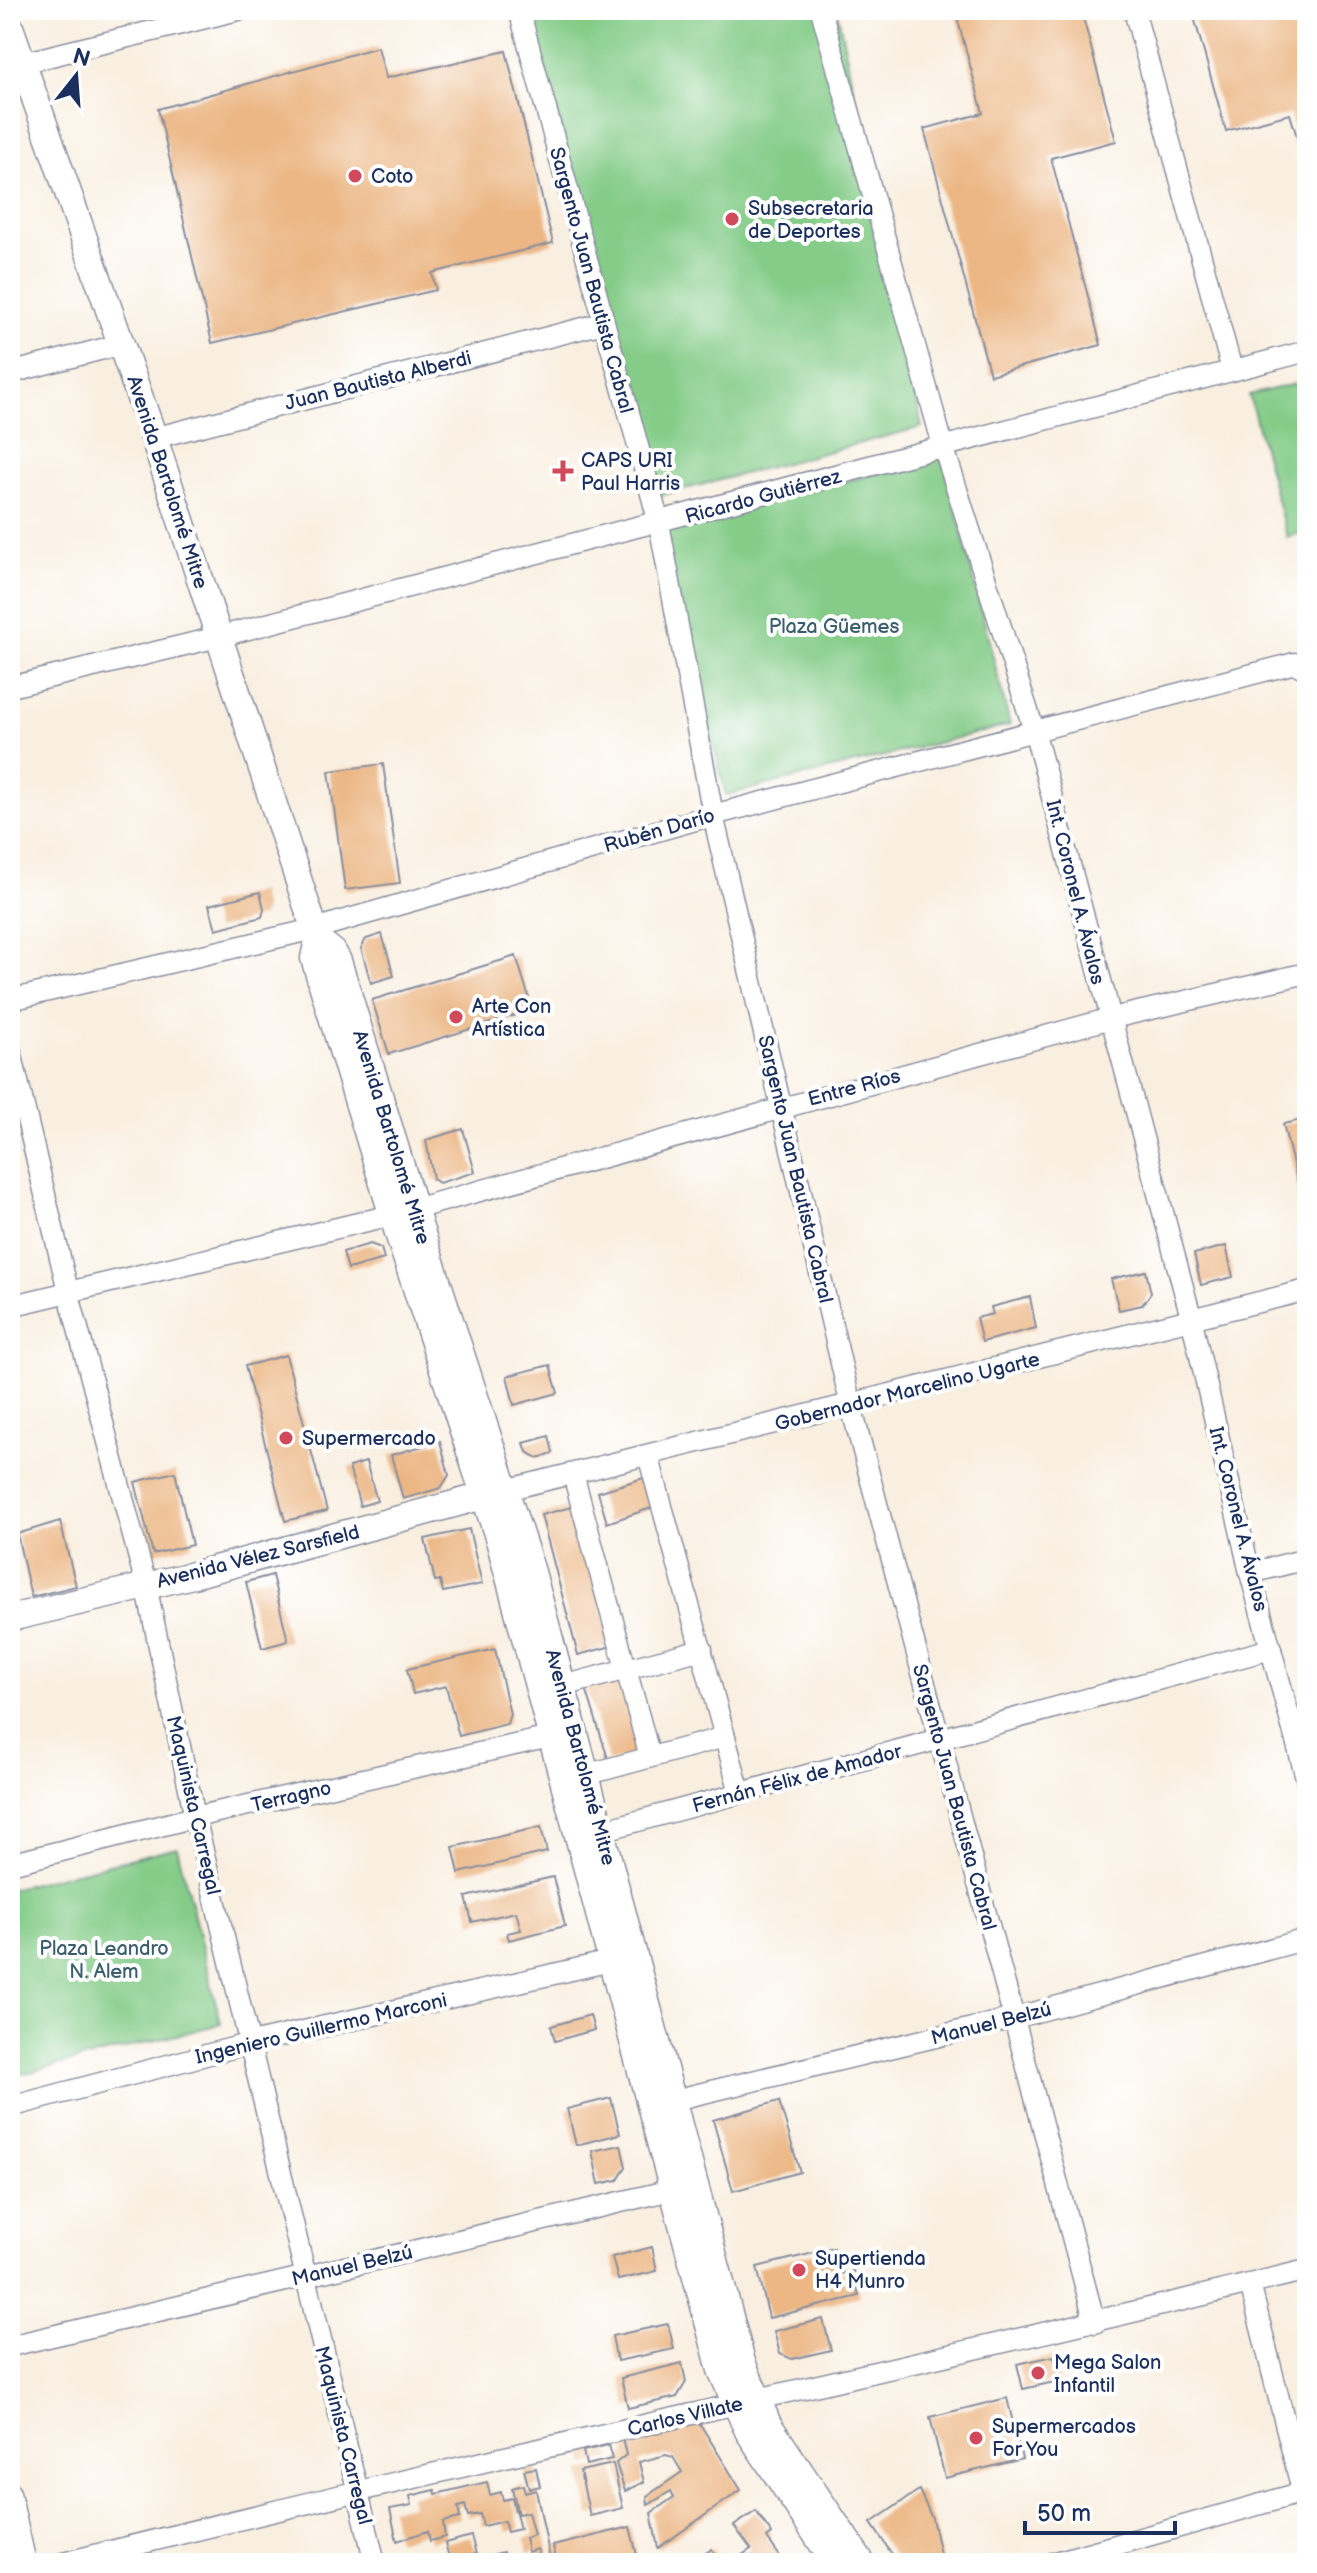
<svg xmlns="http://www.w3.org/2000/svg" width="1317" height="2573" font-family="'Balsamiq Sans',sans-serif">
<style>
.green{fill:#84cc88;stroke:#507e73;stroke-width:2}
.building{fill:#ecb785}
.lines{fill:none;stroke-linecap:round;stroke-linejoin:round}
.minor-casing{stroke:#8a8f9f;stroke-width:23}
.major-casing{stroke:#8a8f9f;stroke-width:29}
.minor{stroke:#fff;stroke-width:20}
.major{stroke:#fff;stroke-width:26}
.poi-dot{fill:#d1495b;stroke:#fff;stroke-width:3}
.labels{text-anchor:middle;stroke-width:8;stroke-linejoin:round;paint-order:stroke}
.poi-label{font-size:20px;fill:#1b2f5e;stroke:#fff;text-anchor:start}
.street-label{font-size:20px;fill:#1b2f5e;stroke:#fff}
.park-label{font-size:20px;fill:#3a5e6b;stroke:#fff}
</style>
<rect width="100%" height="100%" fill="#fff"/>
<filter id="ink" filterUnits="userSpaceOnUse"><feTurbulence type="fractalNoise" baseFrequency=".0125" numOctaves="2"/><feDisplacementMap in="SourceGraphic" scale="16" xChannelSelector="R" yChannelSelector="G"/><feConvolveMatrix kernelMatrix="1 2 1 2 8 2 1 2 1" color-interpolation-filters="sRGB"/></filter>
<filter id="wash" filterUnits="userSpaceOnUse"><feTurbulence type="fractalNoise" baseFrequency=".006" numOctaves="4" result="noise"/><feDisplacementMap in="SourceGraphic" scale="32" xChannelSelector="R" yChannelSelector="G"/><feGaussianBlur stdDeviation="1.8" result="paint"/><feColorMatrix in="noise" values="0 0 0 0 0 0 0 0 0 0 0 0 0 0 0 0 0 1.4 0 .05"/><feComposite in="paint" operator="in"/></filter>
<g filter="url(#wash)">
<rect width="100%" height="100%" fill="#f9efe0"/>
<g class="green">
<polygon points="531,10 837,10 922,427 655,497"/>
<polygon points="1307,381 1307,531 1287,537 1249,395"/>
<polygon points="943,457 1010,725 726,795 659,528"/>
<polygon points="177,1847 221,2024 10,2077 10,1889"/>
</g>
<g id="blocks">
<g class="building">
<polygon points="955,10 1081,10 1116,141 1051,158 1101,345 990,375 924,129 983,113"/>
<polygon points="1192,10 1307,10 1307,170 1290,114 1226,131"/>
<polygon points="378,47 386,78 506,51 553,243 432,273 436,290 212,343 158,109"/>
<polygon points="383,764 400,883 345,890 329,771"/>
<polygon points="260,892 264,909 262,917 216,929 209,905"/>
<polygon points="382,934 394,976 371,983 361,948 366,939"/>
<polygon points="516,956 533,1010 389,1054 372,1000"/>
<polygon points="1307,1119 1307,1216 1306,1216 1283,1124"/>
<polygon points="463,1129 475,1172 439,1183 433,1179 426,1140"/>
<polygon points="370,1244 381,1248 384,1259 348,1269 343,1252"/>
<polygon points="1226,1246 1233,1277 1201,1285 1194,1254"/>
<polygon points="1146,1271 1151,1293 1142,1305 1119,1310 1111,1279"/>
<polygon points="1030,1297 1036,1328 982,1342 976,1318 993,1314 991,1307"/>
<polygon points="286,1355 327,1511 285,1521 245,1366"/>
<polygon points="550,1365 558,1393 514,1405 507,1376"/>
<polygon points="549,1436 553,1453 538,1458 527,1452 524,1443"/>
<polygon points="440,1441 449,1475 441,1488 403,1499 391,1455"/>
<polygon points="366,1462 377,1501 360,1506 349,1467"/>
<polygon points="175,1472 192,1545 153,1554 135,1482"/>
<polygon points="650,1476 657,1506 607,1523 598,1492"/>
<polygon points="575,1506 612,1646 578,1655 541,1515"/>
<polygon points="60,1521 76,1586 31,1597 17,1534"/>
<polygon points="469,1529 482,1584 443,1592 440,1580 435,1581 425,1539"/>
<polygon points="272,1575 288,1641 262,1648 246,1582"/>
<polygon points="495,1649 510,1714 507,1724 459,1736 446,1686 413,1694 407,1669"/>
<polygon points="621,1678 643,1753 609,1762 586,1688"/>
<polygon points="541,1827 547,1852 459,1873 453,1847"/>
<polygon points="553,1877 565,1926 509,1940 507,1933 521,1930 516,1912 472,1922 466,1897"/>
<polygon points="590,2015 594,2030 555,2041 551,2026"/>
<polygon points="611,2098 620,2134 576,2145 567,2109"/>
<polygon points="779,2101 800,2172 733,2191 713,2120"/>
<polygon points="621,2145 626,2167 618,2180 599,2184 592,2151"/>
<polygon points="652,2247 657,2271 618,2280 612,2257"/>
<polygon points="834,2248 840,2274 853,2271 859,2296 769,2318 757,2267"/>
<polygon points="823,2319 831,2350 792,2359 780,2354 774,2331"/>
<polygon points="668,2324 674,2349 617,2361 612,2336"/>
<polygon points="1054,2356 1059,2381 1023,2389 1017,2364"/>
<polygon points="682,2363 686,2382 677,2397 628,2408 621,2378"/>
<polygon points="1007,2398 1022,2459 945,2478 930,2417"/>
<polygon points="692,2421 700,2424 741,2490 658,2548 651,2513 674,2497 671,2491 648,2505 647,2496 682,2472 673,2457 666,2455 639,2462 644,2482 625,2491 616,2463 626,2455 622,2439"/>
<polygon points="608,2445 612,2459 586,2465 583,2451"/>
<polygon points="613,2464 623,2508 590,2516 580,2471"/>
<polygon points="536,2468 540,2486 529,2489 524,2470"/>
<polygon points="487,2482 490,2495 501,2492 503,2500 512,2498 520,2529 507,2532 504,2521 483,2526 480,2514 468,2516 465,2505 458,2507 460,2518 443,2522 445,2537 430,2541 428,2531 397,2541 390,2509 412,2505 410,2496 435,2490 436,2494"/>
<polygon points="523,2485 525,2493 536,2490 551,2563 529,2563 527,2557 539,2554 537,2549 528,2552 525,2538 534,2535 528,2512 518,2514 512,2488"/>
<polygon points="919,2490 932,2518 942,2563 898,2563 871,2523"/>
<polygon points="756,2511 772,2534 767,2538 782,2559 780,2563 730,2563 751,2549 734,2526"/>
<polygon points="630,2527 639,2563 557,2563 553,2546"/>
<polygon points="471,2536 476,2554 450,2561 445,2543"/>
<polygon points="712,2549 721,2563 696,2563 694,2561"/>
<polygon points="503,2552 505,2561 518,2558 519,2563 480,2563 479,2558"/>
</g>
</g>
</g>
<g filter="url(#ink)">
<use href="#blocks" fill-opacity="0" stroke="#8a8f9f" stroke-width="2"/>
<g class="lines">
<g class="minor-casing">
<g id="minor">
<polyline points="519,10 659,523 713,815 851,1406 1095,2323"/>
<polyline points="821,10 944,449 1034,730 1191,1317 1250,1573 1307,1781"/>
<polyline points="1134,10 1232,370"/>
<polyline points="10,66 238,10"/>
<polyline points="10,373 122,344"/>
<polyline points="154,438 603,323"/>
<polyline points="10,687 218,637 1307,351"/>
<polyline points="10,1000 314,929 713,815 1295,663 1307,670"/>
<polyline points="10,1048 68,1291 146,1585 195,1817 375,2563"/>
<polyline points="10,1306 392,1215 1108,1019 1307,973"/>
<polyline points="573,1474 650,1757"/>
<polyline points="506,1490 1307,1290"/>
<polyline points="1250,1573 1307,1559"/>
<polyline points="563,1686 702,1649"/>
<polyline points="725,1737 740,1793"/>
<polyline points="585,1775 725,1737 648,1455"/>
<polyline points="601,1831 1271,1649"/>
<polyline points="10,1864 195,1817 563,1734"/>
<polyline points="674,2100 1014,2018 1307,1939"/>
<polyline points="10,2107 251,2043 624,1958"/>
<polyline points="1250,2284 1307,2510"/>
<polyline points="10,2346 684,2187"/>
<polyline points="10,2493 26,2563"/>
<path d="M 63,2563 C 476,2459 893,2372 1307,2270"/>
<polyline points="1052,2563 1307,2491"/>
</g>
</g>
<g class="major-casing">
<g id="major">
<polyline points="10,27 154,438 318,940 314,958 399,1236 499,1540 721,2370 748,2431 835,2563"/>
<polyline points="318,940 333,952 338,961 421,1231 532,1572 742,2362 768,2424 862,2563"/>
<polyline points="10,1618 193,1575 498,1492"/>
</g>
</g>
<use href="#minor" class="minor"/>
<use href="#major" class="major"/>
</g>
</g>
<g class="poi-dot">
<circle cx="355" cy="176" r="8"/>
<circle cx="732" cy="219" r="8"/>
<path d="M559 459h8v8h8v8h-8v8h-8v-8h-8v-8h8z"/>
<circle cx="456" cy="1017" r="8"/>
<circle cx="286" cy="1438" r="8"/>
<circle cx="799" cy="2270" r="8"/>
<circle cx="1038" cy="2373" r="8"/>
<circle cx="976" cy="2438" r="8"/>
</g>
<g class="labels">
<g class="poi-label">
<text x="371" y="183">Coto</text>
<text x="748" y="215">Subsecretaria<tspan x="748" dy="23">de Deportes</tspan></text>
<text x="581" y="467">CAPS URI<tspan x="581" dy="23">Paul Harris</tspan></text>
<text x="472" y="1013">Arte Con<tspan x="472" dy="23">Artística</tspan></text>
<text x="302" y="1445">Supermercado</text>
<text x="815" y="2265">Supertienda<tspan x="815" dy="23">H4 Munro</tspan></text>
<text x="1054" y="2369">Mega Salon<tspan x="1054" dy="23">Infantil</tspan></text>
<text x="992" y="2433">Supermercados<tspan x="992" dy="23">For You</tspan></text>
</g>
<g class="street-label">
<text transform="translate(592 280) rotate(75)" y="7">Sargento Juan Bautista Cabral</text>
<text transform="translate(378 380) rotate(-14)" y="7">Juan Bautista Alberdi</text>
<text transform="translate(168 482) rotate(72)" y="7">Avenida Bartolomé Mitre</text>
<text transform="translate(763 496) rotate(-15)" y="7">Ricardo Gutiérrez</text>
<text transform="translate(659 830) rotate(-16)" y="7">Rubén Darío</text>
<text transform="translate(1076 892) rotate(76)" y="7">Int. Coronel A. Ávalos</text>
<text transform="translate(854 1087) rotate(-15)" y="7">Entre Ríos</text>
<text transform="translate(392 1137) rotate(73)" y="7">Avenida Bartolomé Mitre</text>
<text transform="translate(796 1169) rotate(77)" y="7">Sargento Juan Bautista Cabral</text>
<text transform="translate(907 1391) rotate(-14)" y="7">Gobernador Marcelino Ugarte</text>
<text transform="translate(1239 1519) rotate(76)" y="7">Int. Coronel A. Ávalos</text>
<text transform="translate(258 1556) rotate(-14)" y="7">Avenida Vélez Sarsfield</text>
<text transform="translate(581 1757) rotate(75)" y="7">Avenida Bartolomé Mitre</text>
<text transform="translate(797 1778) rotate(-15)" y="7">Fernán Félix de Amador</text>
<text transform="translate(291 1796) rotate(-13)" y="7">Terragno</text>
<text transform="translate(955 1797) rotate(75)" y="7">Sargento Juan Bautista Cabral</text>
<text transform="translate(194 1805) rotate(77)" y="7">Maquinista Carregal</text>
<text transform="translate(991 2023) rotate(-14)" y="7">Manuel Belzú</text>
<text transform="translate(321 2028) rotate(-13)" y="7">Ingeniero Guillermo Marconi</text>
<text transform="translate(352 2265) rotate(-13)" y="7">Manuel Belzú</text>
<text transform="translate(685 2416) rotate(-13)" y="7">Carlos Villate</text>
<text transform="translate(344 2435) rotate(76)" y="7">Maquinista Carregal</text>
</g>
<g class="park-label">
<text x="834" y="633">Plaza Güemes</text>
<text x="104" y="1955">Plaza Leandro<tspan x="104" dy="23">N. Alem</tspan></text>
</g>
</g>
<rect width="1317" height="2573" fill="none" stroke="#fff" stroke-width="40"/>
<g transform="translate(76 76) rotate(17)" stroke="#ffffff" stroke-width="6" paint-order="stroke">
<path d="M0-6L14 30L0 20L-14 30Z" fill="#1b2f5e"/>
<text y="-12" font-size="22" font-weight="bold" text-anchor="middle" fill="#1b2f5e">N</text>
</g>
<path d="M1025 2521v12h150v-12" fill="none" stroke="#1b2f5e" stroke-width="4"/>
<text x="1037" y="2521" font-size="24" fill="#1b2f5e" stroke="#ffffff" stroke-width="6" paint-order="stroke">50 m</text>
</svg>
